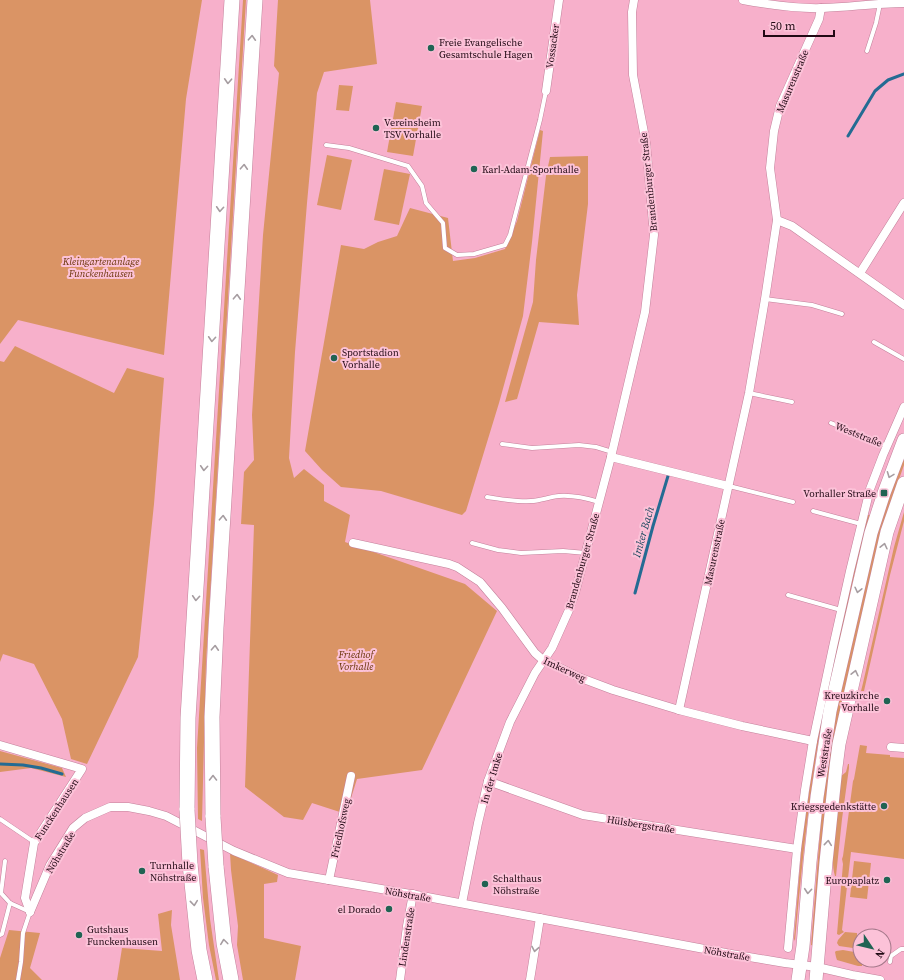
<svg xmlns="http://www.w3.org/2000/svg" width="904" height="980" font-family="'Source Serif 4',serif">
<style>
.green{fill:#da9465}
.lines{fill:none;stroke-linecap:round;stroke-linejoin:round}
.stream{stroke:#246b93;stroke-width:3}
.lane-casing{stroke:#c3819b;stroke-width:5}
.street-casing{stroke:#c3819b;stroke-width:9}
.primary-casing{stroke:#c3819b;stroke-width:14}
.highway-casing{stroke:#c3819b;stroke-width:16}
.lane{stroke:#fff;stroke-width:4}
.street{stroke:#fff;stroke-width:8}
.primary{stroke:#fff;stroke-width:13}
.highway{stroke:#fff;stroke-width:15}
.highway-bridge-casing{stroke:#c3819b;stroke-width:16;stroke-linecap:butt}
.highway-bridge{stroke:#fff;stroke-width:15}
.oneway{stroke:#a69da1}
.poi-dot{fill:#206353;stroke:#fcc2d8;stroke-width:1.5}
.labels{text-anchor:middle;stroke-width:4;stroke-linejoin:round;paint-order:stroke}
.poi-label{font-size:10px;fill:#210914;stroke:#fcc2d8;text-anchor:start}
.street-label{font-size:10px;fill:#210914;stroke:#fcc2d8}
.park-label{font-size:10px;font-style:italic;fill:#693407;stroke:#fcc2d8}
.water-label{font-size:11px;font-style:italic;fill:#1c475e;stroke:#fcc2d8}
</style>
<rect width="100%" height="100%" fill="#f7b0cb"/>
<g class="green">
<polygon points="0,0 202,0 186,99 164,355 18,320 0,344"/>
<polygon points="243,0 246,0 206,663 202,821 198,819 197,748"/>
<polygon points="278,0 370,0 377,64 324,72 317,93 307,203 295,352 289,458 294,478 304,469 324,485 324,501 350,515 345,542 465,584 497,611 422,770 357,779 346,814 312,803 303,820 284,817 245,787 254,525 241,524 244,472 254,460 252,415 263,235 279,73 274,66"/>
<polygon points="339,85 353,86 349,111 336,110"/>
<polygon points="396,102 422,106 413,156 387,152"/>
<polygon points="540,130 543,131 532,242 523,316 499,403 466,511 462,515 381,491 341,487 322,470 305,451 341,245 364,249 378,242 397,236 410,208 448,218 453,261 475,258 505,249 517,221"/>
<polygon points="327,155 352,160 341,210 317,205"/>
<polygon points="588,156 588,204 577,295 579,325 539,322 517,399 505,402 533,302 536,260 546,176 550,157"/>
<polygon points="384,169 410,174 399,225 374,220"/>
<polygon points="15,346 114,393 127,368 164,378 154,504 138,657 87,764 71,759 62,719 34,664 3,654 0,662 0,361 4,362"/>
<polygon points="904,454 904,465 890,505 853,656 815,946 811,945 823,795 833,726 841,687 878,528"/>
<polygon points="904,512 904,521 890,575 864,691 861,691 863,683 894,547"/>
<path d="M 868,515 L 870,515 C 858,555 850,596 841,636 C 830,683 819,730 813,778 C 805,832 800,886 795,941 L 794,939 L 802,841 L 816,743 L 856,559 Z"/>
<polygon points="860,745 867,746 866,753 890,755 890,757 904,758 904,859 851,852 842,930 844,932 839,935 837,934 843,864 842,859 843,856 853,781 854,779"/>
<polygon points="0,751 62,768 66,777 31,768 0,772"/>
<path d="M 848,764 L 849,764 L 849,768 L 842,819 L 836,876 L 835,876 C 832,866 833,856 834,845 C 835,822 838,800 840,777 L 846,772 Z"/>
<polygon points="200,849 204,850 210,919 219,980 216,980 209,945 203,898"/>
<polygon points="230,853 278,875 277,882 264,884 264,938 301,946 295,980 243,980 237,945 238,926 231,870"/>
<polygon points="854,861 871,863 867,899 850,897"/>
<polygon points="172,910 171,925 180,980 117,980 122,948 162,951 158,914"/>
<polygon points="9,930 40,933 30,968 42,980 0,980 0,958"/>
<polygon points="845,932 857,933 857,936 858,937 860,936 860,933 871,935 871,936 860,936 860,949 839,946 837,943 838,940"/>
<polygon points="843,950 860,953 860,960 869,960 868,966 862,965 862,966 858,966 837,960 836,957 835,952 836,951"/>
</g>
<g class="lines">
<g class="stream">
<polyline points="848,136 875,91 888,80 904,74"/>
<polyline points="635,593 653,526 668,476"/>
<polyline points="0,764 23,765 41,768 62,774"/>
</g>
<g class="lane-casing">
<g id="lane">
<polyline points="867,51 876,23 880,4"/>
<polyline points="326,145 349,148 408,166 422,186 426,203 443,223 445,248 457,255 474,254 505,245 510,235 540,120 546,91"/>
<polyline points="765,299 812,305 842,314"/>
<polyline points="874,342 904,359"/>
<polyline points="749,393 792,402"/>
<polyline points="831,423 887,446"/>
<polyline points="502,444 532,448 579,445 596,447 609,451 610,455"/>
<polyline points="729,486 793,502"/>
<path d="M 487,497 C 501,499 516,502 531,501 C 540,501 549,497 559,496 C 572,495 586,498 599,502"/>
<polyline points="813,511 861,524"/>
<polyline points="472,543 498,550 521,553 563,551 586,553"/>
<polyline points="788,595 841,610"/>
<polyline points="0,819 34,842"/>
<polyline points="5,861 1,893 10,903 30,912 23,933 21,962 18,980"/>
<polyline points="0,935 2,934 10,903"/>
<polyline points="890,962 891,956 901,949 904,949"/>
</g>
</g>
<g class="street-casing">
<g id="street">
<path d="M 743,0 C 770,5 796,9 823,8 C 850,7 877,3 904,3"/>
<polyline points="546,91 559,0"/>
<polyline points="777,220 792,226 904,305"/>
<polyline points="860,273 904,203"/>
<polyline points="611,457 728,486"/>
<polyline points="353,543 449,564 457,567 480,582 502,608 535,653 543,660 556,666 581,678 613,690 679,710 742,726 813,741"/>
<polyline points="679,710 749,393 765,299 777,220 770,168 774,131 780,106 819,19 821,8"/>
<polyline points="0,745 82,769 34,843 25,898 30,912"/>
<polyline points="891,747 904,748"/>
<polyline points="488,781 583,815 797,849"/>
<polyline points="329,880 351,776"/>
<polyline points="462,903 478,823 488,781 510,722 535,673 552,648 569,610 575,593 611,457 645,312 654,235 646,143 633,75 632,12 634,0"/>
<polyline points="30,912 50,865 73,828 85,818 110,807 128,807 149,811 166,816 234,851 288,873 422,896 731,954 785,963 817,967 852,975 880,980"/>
<polyline points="788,948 797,849 805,790 813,741 833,647 850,571 870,489 883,455 904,407"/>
<polyline points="400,980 407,926 413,894"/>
<polyline points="530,980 540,918"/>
</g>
</g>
<g class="primary-casing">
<g id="primary">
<polyline points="798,980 803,946 810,862 817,797 830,711 871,533 884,493 904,440"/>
<polyline points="816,980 826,862 836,767 839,744 887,532 904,483"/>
</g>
</g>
<g class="highway-casing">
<g id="highway">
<polyline points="187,810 188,718 232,0"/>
<polyline points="213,817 212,717 216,628 255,0"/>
<polyline points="190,864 199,950 205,980"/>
<polyline points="216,866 224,943 231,980"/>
</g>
</g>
<use href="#lane" class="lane"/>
<use href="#street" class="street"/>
<use href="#primary" class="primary"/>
<use href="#highway" class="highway"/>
<g class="highway-bridge-casing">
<g id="highway-bridge">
<polyline points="187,810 190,864"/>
<polyline points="213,817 216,866"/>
</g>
</g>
<use href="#highway-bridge" class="highway-bridge"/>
</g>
<defs><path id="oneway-chevron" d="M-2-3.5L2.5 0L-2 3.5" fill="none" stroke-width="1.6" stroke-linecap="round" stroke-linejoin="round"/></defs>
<g class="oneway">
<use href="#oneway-chevron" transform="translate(252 38) rotate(-87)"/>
<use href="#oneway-chevron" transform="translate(228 81) rotate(93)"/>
<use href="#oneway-chevron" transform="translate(244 167) rotate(-87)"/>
<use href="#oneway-chevron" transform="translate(220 209) rotate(94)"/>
<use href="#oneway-chevron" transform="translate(237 297) rotate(-87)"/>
<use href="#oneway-chevron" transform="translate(212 339) rotate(94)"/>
<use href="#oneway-chevron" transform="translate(204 468) rotate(94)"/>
<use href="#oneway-chevron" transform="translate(890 475) rotate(111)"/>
<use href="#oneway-chevron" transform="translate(223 518) rotate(-87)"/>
<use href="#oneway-chevron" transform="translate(884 546) rotate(-77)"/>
<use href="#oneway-chevron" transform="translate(858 590) rotate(103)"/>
<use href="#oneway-chevron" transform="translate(196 598) rotate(94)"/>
<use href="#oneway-chevron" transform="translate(215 648) rotate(-87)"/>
<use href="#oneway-chevron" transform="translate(855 673) rotate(-77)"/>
<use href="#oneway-chevron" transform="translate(213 778) rotate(-90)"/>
<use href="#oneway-chevron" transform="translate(828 843) rotate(-84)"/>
<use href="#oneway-chevron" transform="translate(808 891) rotate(95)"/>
<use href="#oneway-chevron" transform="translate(194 903) rotate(84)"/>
<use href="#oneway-chevron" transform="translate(224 942) rotate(-97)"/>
<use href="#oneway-chevron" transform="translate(535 949) rotate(100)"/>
</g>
<g class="poi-dot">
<circle cx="431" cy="48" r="4"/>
<circle cx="376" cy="128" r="4"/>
<circle cx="474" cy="169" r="4"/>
<circle cx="334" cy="358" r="4"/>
<rect x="880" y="489" width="8" height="8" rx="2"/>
<circle cx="887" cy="701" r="4"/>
<circle cx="884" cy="806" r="4"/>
<circle cx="142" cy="871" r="4"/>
<circle cx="887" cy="880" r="4"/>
<circle cx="485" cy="884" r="4"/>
<circle cx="389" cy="909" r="4"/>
<circle cx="79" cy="935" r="4"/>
</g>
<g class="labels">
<g class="poi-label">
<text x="439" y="46">Freie Evangelische<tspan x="439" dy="12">Gesamtschule Hagen</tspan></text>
<text x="384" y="126">Vereinsheim<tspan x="384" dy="12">TSV Vorhalle</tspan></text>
<text x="482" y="173">Karl-Adam-Sporthalle</text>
<text x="342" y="356">Sportstadion<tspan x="342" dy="12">Vorhalle</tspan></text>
<text x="876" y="497" text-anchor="end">Vorhaller Straße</text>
<text x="879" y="699" text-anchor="end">Kreuzkirche<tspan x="879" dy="12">Vorhalle</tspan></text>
<text x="876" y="810" text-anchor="end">Kriegsgedenkstätte</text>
<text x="150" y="869">Turnhalle<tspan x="150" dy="12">Nöhstraße</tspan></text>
<text x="493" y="882">Schalthaus<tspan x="493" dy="12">Nöhstraße</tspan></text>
<text x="879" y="884" text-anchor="end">Europaplatz</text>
<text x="381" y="913" text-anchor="end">el Dorado</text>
<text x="87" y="933">Gutshaus<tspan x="87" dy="12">Funckenhausen</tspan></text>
</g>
<g class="street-label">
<text transform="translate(552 46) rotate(-82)" y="4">Vossacker</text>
<text transform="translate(792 81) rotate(-67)" y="4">Masurenstraße</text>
<text transform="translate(648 182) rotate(-96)" y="4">Brandenburger Straße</text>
<text transform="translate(859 434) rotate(22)" y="4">Weststraße</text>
<text transform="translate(714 552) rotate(-78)" y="4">Masurenstraße</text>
<text transform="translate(582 561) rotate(-74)" y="4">Brandenburger Straße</text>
<text transform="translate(565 669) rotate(25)" y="4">Imkerweg</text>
<text transform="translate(824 753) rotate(-81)" y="4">Weststraße</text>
<text transform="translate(491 778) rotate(-73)" y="4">In der Imke</text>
<text transform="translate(56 809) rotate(-57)" y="4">Funckenhausen</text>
<text transform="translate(641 824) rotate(9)" y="4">Hülsbergstraße</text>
<text transform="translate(340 828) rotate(-78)" y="4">Friedhofsweg</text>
<text transform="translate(60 852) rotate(-59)" y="4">Nöhstraße</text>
<text transform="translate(408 894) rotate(10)" y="4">Nöhstraße</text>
<text transform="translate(406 937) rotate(-81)" y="4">Lindenstraße</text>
<text transform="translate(727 953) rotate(10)" y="4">Nöhstraße</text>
</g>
<g class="park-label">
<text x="101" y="265">Kleingartenanlage<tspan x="101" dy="12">Funckenhausen</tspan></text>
<text x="356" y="658">Friedhof<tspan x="356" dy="12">Vorhalle</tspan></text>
</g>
<g class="water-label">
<text transform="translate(643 532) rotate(-74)" y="4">Imker Bach</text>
</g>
</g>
<g transform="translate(872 948) rotate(125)"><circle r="19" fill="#fcc2d8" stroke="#a4788a"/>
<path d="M0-3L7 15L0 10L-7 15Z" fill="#206353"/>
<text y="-6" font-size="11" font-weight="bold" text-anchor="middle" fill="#210914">N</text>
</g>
<path d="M764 30v6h70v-6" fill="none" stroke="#210914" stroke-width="2"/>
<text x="770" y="30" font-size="12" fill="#210914" stroke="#fcc2d8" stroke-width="3" paint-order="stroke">50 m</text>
</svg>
